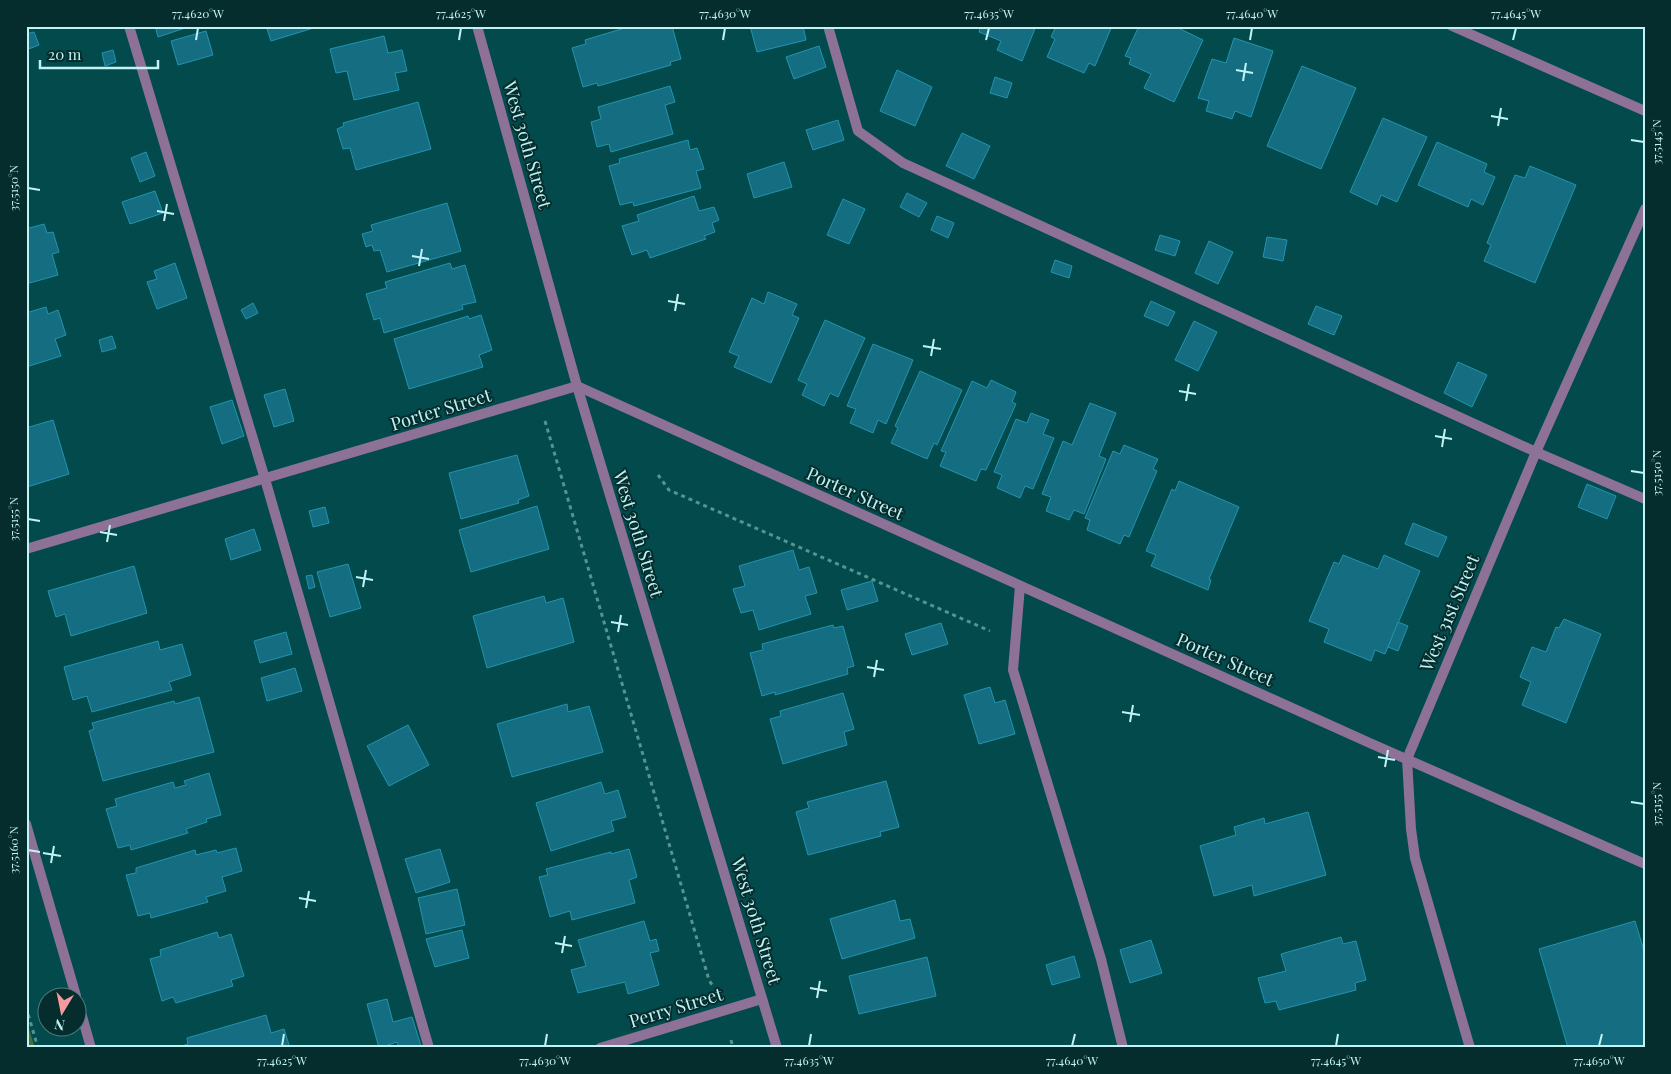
<svg xmlns="http://www.w3.org/2000/svg" width="1671" height="1074" font-family="'Playfair Display',serif">
<style>
.green{fill:#476d39}
.building{fill:#156d81;stroke:#2195af}
.lines{fill:none;stroke-linecap:round;stroke-linejoin:round}
.path{stroke:#569395;stroke-width:3;stroke-dasharray:4 4;stroke-linecap:butt}
.service{stroke:#8e7197;stroke-width:10}
.minor{stroke:#8e7197;stroke-width:10}
.tertiary{stroke:#8e7197;stroke-width:10}
.ticks{fill:none;stroke:#c1f3f4;stroke-width:2}
.labels{text-anchor:middle;stroke-width:4;stroke-linejoin:round;paint-order:stroke}
.street-label{font-size:18px;fill:#c1f3f4;stroke:#062d2e}
.neatline{fill:none;stroke:#c1f3f4;stroke-width:2}
.ticks-label{font-size:12px;text-anchor:middle;fill:#c1f3f4}
</style>
<rect width="100%" height="100%" fill="#034a4c"/>
<polygon class="green" points="26,1019 35,1048 26,1048"/>
<g class="building">
<polygon points="155,26 191,26 158,37"/>
<polygon points="266,26 320,26 271,41"/>
<polygon points="631,26 672,26 681,59 670,62 671,65 598,86 597,83 583,87 572,48 586,44 585,40"/>
<polygon points="750,26 803,26 806,40 757,52"/>
<polygon points="981,26 1036,26 1022,61 997,50 1001,41 979,32"/>
<polygon points="1056,26 1112,26 1095,66 1089,63 1084,73 1047,57 1055,39 1051,37"/>
<polygon points="1139,26 1174,26 1203,40 1174,102 1144,88 1151,74 1129,64 1131,58 1125,56"/>
<polygon points="206,31 213,55 178,65 171,41"/>
<polygon points="34,32 39,45 26,50 26,34"/>
<polygon points="384,36 388,53 402,50 407,71 395,73 399,90 354,100 347,71 336,73 330,49"/>
<polygon points="1234,38 1273,51 1251,117 1235,111 1232,119 1206,111 1209,101 1198,98 1212,59 1226,63"/>
<polygon points="819,46 826,67 794,79 786,57"/>
<polygon points="113,50 116,62 105,66 102,53"/>
<polygon points="1302,66 1356,88 1321,169 1267,146"/>
<polygon points="897,70 932,87 915,126 880,111"/>
<polygon points="995,77 1012,83 1007,98 990,93"/>
<polygon points="670,86 675,102 665,105 673,134 611,152 609,144 597,147 591,122 601,119 598,107"/>
<polygon points="418,102 431,149 356,170 350,148 343,149 337,129 344,126 343,123"/>
<polygon points="1383,118 1427,137 1397,202 1381,195 1377,205 1350,192"/>
<polygon points="838,120 844,140 813,150 806,130"/>
<polygon points="962,133 990,146 974,179 946,166"/>
<polygon points="688,140 690,150 697,148 704,169 696,171 701,188 634,206 633,202 620,205 609,166 620,163 619,159"/>
<polygon points="1437,142 1487,164 1484,172 1495,177 1483,205 1471,199 1468,207 1418,185"/>
<polygon points="146,152 155,176 140,182 131,158"/>
<polygon points="784,162 792,187 754,198 747,174"/>
<polygon points="1530,166 1576,185 1535,283 1484,261 1491,245 1487,243 1515,175 1525,178"/>
<polygon points="155,191 163,213 130,224 122,202"/>
<polygon points="907,193 927,203 919,217 900,207"/>
<polygon points="694,196 699,211 714,207 719,220 712,223 715,232 704,236 706,239 650,258 647,250 632,255 622,226 639,221 637,215"/>
<polygon points="843,199 865,209 849,244 827,235"/>
<polygon points="447,203 461,251 387,272 380,250 374,251 372,245 366,247 362,234 373,231 371,225"/>
<polygon points="937,216 954,223 948,238 931,230"/>
<polygon points="44,224 47,233 53,232 59,252 52,254 58,275 26,284 26,229"/>
<polygon points="1160,235 1180,241 1175,256 1155,250"/>
<polygon points="1267,237 1287,240 1283,261 1263,257"/>
<polygon points="1209,241 1233,252 1218,284 1195,273"/>
<polygon points="1055,260 1072,266 1069,278 1051,272"/>
<polygon points="175,263 187,298 157,309 147,282 157,279 154,271"/>
<polygon points="450,263 452,269 465,265 476,302 462,305 463,309 384,333 380,318 374,320 366,294 387,288 385,282"/>
<polygon points="768,292 797,304 792,315 799,318 771,383 734,367 739,356 729,352 752,298 764,304"/>
<polygon points="1151,301 1175,312 1168,326 1144,316"/>
<polygon points="253,303 258,313 246,319 241,310"/>
<polygon points="1316,306 1342,316 1334,335 1308,324"/>
<polygon points="46,307 48,314 58,310 66,335 55,339 61,356 26,367 26,313"/>
<polygon points="481,315 492,350 479,355 483,367 409,389 394,339 468,316 469,319"/>
<polygon points="825,320 865,338 838,397 830,393 824,406 802,395 807,384 798,380"/>
<polygon points="1194,321 1217,332 1198,371 1175,360"/>
<polygon points="112,336 116,348 102,352 99,340"/>
<polygon points="873,344 913,360 886,424 878,420 873,433 850,423 856,409 847,406"/>
<polygon points="1458,362 1487,375 1472,407 1444,393"/>
<polygon points="920,371 962,390 937,445 934,443 927,459 891,443 898,428 895,426"/>
<polygon points="991,380 1016,392 1012,402 1016,404 986,470 981,469 976,481 940,466 946,452 941,451 972,381 987,388"/>
<polygon points="285,389 294,421 274,427 264,395"/>
<polygon points="232,400 244,436 222,444 210,407"/>
<polygon points="1090,403 1116,413 1099,456 1106,459 1084,514 1074,510 1069,520 1046,511 1051,497 1042,494 1063,441 1072,445"/>
<polygon points="1031,413 1049,420 1043,434 1054,438 1033,489 1025,486 1020,498 997,488 1002,475 994,472 1016,419 1027,423"/>
<polygon points="53,420 69,474 27,487 28,490 26,491 26,428"/>
<polygon points="1124,445 1158,459 1153,469 1157,471 1129,537 1124,535 1120,544 1087,530 1090,520 1085,518 1113,451 1120,454"/>
<polygon points="517,455 529,496 518,500 519,503 461,519 449,473"/>
<polygon points="1179,481 1239,507 1209,579 1211,580 1208,590 1151,566 1156,555 1146,551 1172,489 1175,491"/>
<polygon points="1587,484 1616,496 1607,519 1578,507"/>
<polygon points="537,506 549,549 471,572 459,530"/>
<polygon points="325,507 329,523 313,527 309,511"/>
<polygon points="1413,523 1447,537 1438,557 1405,544"/>
<polygon points="254,529 261,550 231,560 225,539"/>
<polygon points="793,550 799,570 809,567 817,593 805,596 811,614 759,630 753,610 741,613 733,589 745,586 739,566"/>
<polygon points="1343,555 1378,569 1384,555 1420,571 1385,654 1375,650 1371,661 1324,642 1329,629 1309,621 1334,562 1339,564"/>
<polygon points="348,564 361,608 330,617 317,572"/>
<polygon points="134,566 147,613 71,636 65,614 56,617 48,591"/>
<polygon points="312,575 315,587 309,589 306,576"/>
<polygon points="872,581 878,601 847,610 841,590"/>
<polygon points="544,596 546,603 563,598 574,642 487,668 473,616"/>
<polygon points="1564,619 1601,634 1566,723 1522,705 1531,682 1520,677 1532,647 1546,652 1556,627 1559,628"/>
<polygon points="1398,622 1408,626 1398,651 1388,647"/>
<polygon points="941,623 948,644 912,655 905,634"/>
<polygon points="833,625 834,628 843,626 854,666 847,668 848,674 775,695 775,692 762,696 750,653 763,650 762,644"/>
<polygon points="286,632 292,654 260,663 254,641"/>
<polygon points="158,641 160,650 182,644 191,675 169,682 172,690 92,712 87,696 73,700 64,667"/>
<polygon points="295,668 302,691 267,701 261,678"/>
<polygon points="990,687 995,703 1005,700 1015,734 979,744 964,695"/>
<polygon points="843,693 854,729 844,732 847,745 783,764 770,719 781,716 780,711"/>
<polygon points="199,697 214,752 103,781 89,731 94,729 92,723 174,701 175,704"/>
<polygon points="567,704 568,712 589,706 603,752 512,777 497,724"/>
<polygon points="408,725 429,765 389,786 367,746"/>
<polygon points="209,773 221,815 206,819 207,822 186,829 188,833 131,850 130,845 118,848 106,809 117,806 115,799 173,782 175,788 186,785 184,781"/>
<polygon points="886,781 899,827 880,832 881,836 808,855 796,812 809,808 807,802"/>
<polygon points="601,782 605,794 618,790 626,817 611,821 614,831 551,851 536,803"/>
<polygon points="1308,812 1326,875 1254,896 1252,885 1214,896 1200,846 1236,835 1234,827 1264,818 1265,824"/>
<polygon points="236,848 242,871 222,877 226,891 206,897 208,902 151,918 150,913 138,916 126,875 136,873 136,868 195,850 196,855 216,850 217,853"/>
<polygon points="440,849 450,882 416,893 405,859"/>
<polygon points="629,849 637,877 629,880 635,903 572,920 570,911 550,917 539,877 548,875 546,869 611,852 611,854"/>
<polygon points="457,889 465,925 426,934 418,898"/>
<polygon points="895,900 900,921 910,919 915,938 842,959 830,919"/>
<polygon points="644,921 650,941 656,939 659,951 650,953 659,985 628,994 625,982 578,993 571,970 586,966 578,940"/>
<polygon points="1635,921 1645,954 1645,1048 1568,1048 1539,949"/>
<polygon points="462,930 469,958 435,967 426,939"/>
<polygon points="217,932 219,938 231,934 244,976 231,980 233,986 176,1003 173,997 162,1001 150,959 161,956 160,950"/>
<polygon points="1341,937 1343,944 1356,941 1366,980 1355,983 1356,990 1279,1010 1276,1001 1265,1003 1258,978 1286,971 1281,954"/>
<polygon points="1151,940 1162,973 1130,983 1120,950"/>
<polygon points="1074,956 1080,977 1052,985 1046,965"/>
<polygon points="927,957 936,996 859,1014 849,976"/>
<polygon points="387,999 393,1022 412,1017 421,1046 399,1048 397,1042 379,1048 367,1004"/>
<polygon points="266,1015 271,1033 284,1029 290,1048 175,1048 188,1044 187,1038"/>
</g>
<g class="lines">
<g class="path">
<polyline points="545,421 709,980 714,988"/>
<polyline points="658,475 669,490 990,631"/>
<polyline points="26,1007 38,1048"/>
<polyline points="731,1040 733,1048"/>
</g>
<g class="service">
<polyline points="129,26 265,479 429,1048"/>
<polyline points="828,26 858,131 903,163 1536,452 1645,499"/>
<polyline points="1020,586 1013,670 1101,959 1123,1048"/>
</g>
<g class="minor">
<polyline points="477,26 577,386 777,1048"/>
<polyline points="26,549 577,386 1372,744 1645,864"/>
<polyline points="26,824 76,996"/>
<polyline points="78,1002 91,1048"/>
<polyline points="600,1048 762,999"/>
<polyline points="1470,1048 1415,858 1411,829 1407,759 1536,452 1645,209"/>
</g>
<polyline class="tertiary" points="1452,26 1645,111"/>
</g>
<path class="ticks" d="M 196,40 L 198,28M 459,40 L 461,28M 723,40 L 725,28M 986,40 L 989,28M 1250,40 L 1252,28M 1513,40 L 1516,28M 1236,70 L 1253,73M 1243,81 L 1246,63M 1491,116 L 1508,119M 1498,126 L 1501,108M 1631,140 L 1644,142M 28,188 L 40,190M 157,211 L 174,214M 164,221 L 167,204M 412,256 L 429,259M 419,266 L 422,249M 668,301 L 685,304M 675,311 L 678,294M 923,346 L 941,349M 931,356 L 934,339M 1179,391 L 1196,394M 1186,401 L 1189,384M 1435,436 L 1452,439M 1442,447 L 1445,429M 1631,471 L 1644,473M 28,519 L 40,521M 100,532 L 117,535M 107,542 L 110,525M 356,577 L 373,580M 363,587 L 366,570M 611,622 L 628,625M 618,632 L 621,615M 867,667 L 884,670M 874,677 L 877,660M 1122,712 L 1140,715M 1130,722 L 1133,705M 1378,757 L 1395,760M 1385,767 L 1388,750M 1631,802 L 1644,804M 28,850 L 40,852M 43,853 L 61,856M 51,863 L 54,846M 299,898 L 316,901M 306,908 L 309,891M 555,943 L 572,946M 562,953 L 565,936M 810,988 L 827,991M 817,998 L 820,981M 282,1046 L 284,1034M 545,1046 L 547,1034M 809,1046 L 811,1034M 1072,1046 L 1075,1034M 1336,1046 L 1338,1034M 1599,1046 L 1602,1034"/>
<g class="labels">
<g class="street-label">
<text transform="translate(527 145) rotate(74)" y="6">West 30th Street</text>
<text transform="translate(441 410) rotate(-17)" y="6">Porter Street</text>
<text transform="translate(855 494) rotate(24)" y="6">Porter Street</text>
<text transform="translate(638 534) rotate(73)" y="6">West 30th Street</text>
<text transform="translate(1450 613) rotate(-67)" y="6">West 31st Street</text>
<text transform="translate(1225 660) rotate(24)" y="6">Porter Street</text>
<text transform="translate(756 921) rotate(73)" y="6">West 30th Street</text>
<text transform="translate(676 1008) rotate(-17)" y="6">Perry Street</text>
</g>
</g>
<rect width="1671" height="1074" fill="none" stroke="#062d2e" stroke-width="55"/>
<g transform="translate(62 1012) rotate(190)"><circle r="24" fill="#062d2e" stroke="#517c7d"/>
<path d="M0-4L9 19L0 12L-9 19Z" fill="#f59b9e"/>
<text y="-8" font-size="14" font-weight="bold" text-anchor="middle" fill="#c1f3f4">N</text>
</g>
<path d="M40 60v8h118v-8" fill="none" stroke="#c1f3f4" stroke-width="2.5"/>
<text x="48" y="60" font-size="15" fill="#c1f3f4" stroke="#062d2e" stroke-width="4" paint-order="stroke">20 m</text>
<rect x="28" y="28" width="1616" height="1018" class="neatline"/>
<g class="ticks-label">
<text x="198" y="18">77.4620°W</text>
<text x="461" y="18">77.4625°W</text>
<text x="725" y="18">77.4630°W</text>
<text x="989" y="18">77.4635°W</text>
<text x="1252" y="18">77.4640°W</text>
<text x="1516" y="18">77.4645°W</text>
<text transform="translate(1657 142) rotate(-90)" y="4">37.5145°N</text>
<text transform="translate(14 188) rotate(-90)" y="4">37.5150°N</text>
<text transform="translate(1657 473) rotate(-90)" y="4">37.5150°N</text>
<text transform="translate(14 519) rotate(-90)" y="4">37.5155°N</text>
<text transform="translate(1657 804) rotate(-90)" y="4">37.5155°N</text>
<text transform="translate(14 850) rotate(-90)" y="4">37.5160°N</text>
<text x="282" y="1065">77.4625°W</text>
<text x="545" y="1065">77.4630°W</text>
<text x="809" y="1065">77.4635°W</text>
<text x="1072" y="1065">77.4640°W</text>
<text x="1336" y="1065">77.4645°W</text>
<text x="1599" y="1065">77.4650°W</text>
</g>
</svg>
